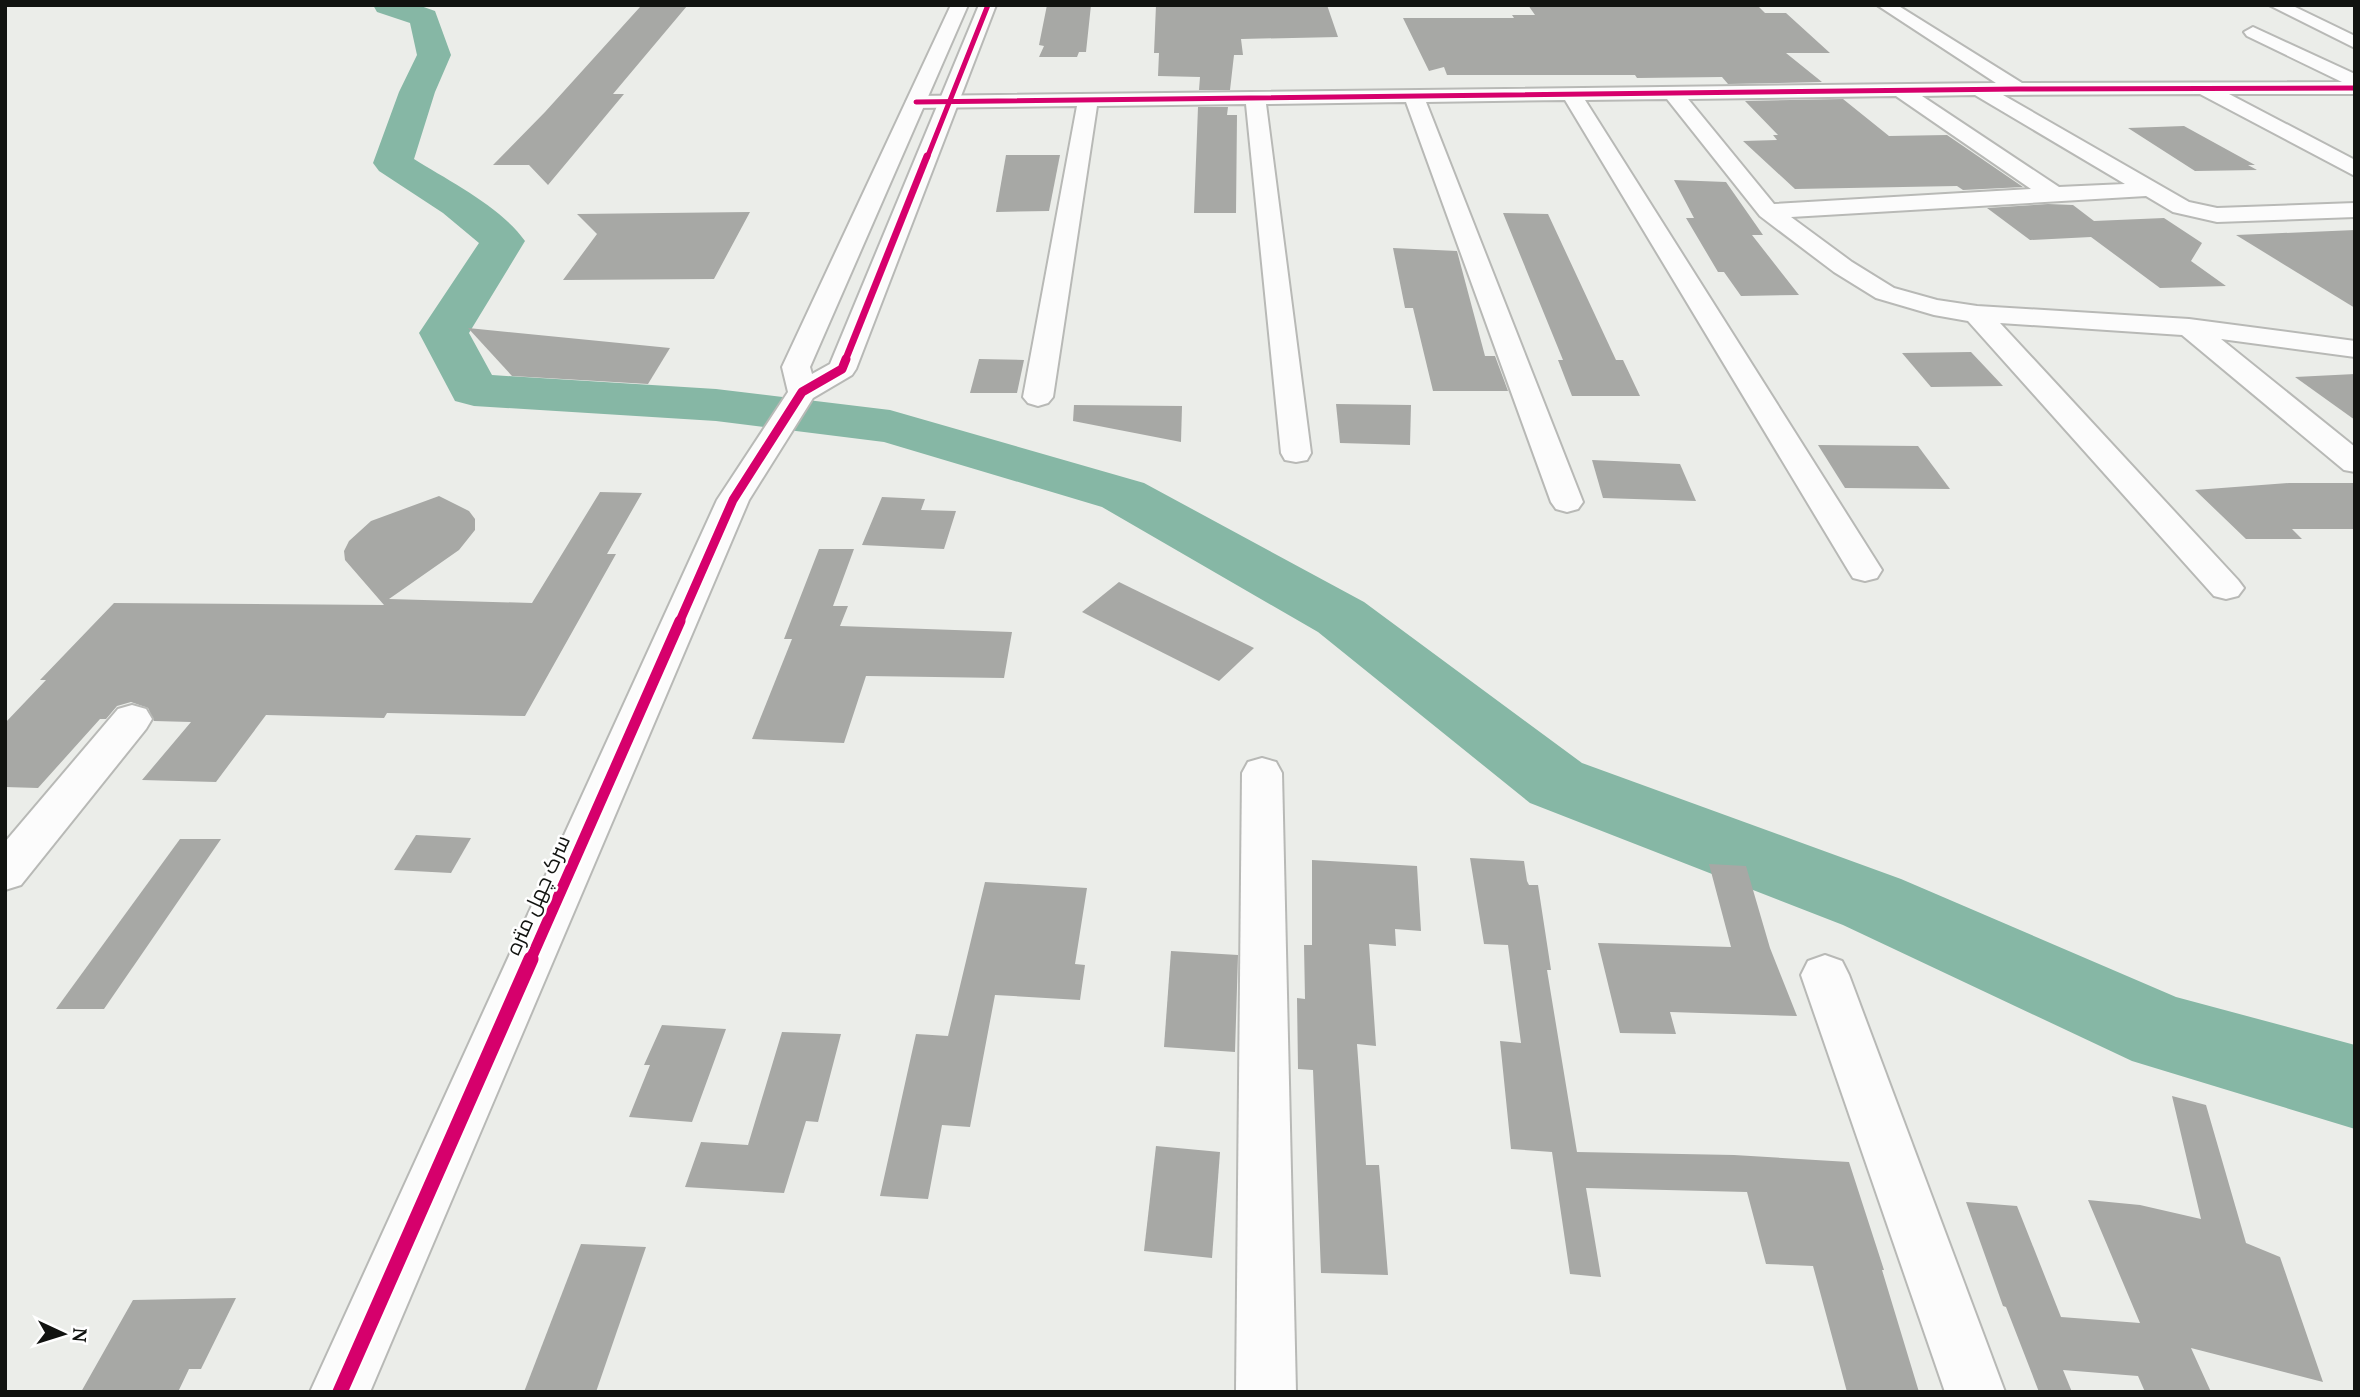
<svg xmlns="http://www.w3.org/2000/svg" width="2360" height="1397" font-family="'PT Serif',Cairo,serif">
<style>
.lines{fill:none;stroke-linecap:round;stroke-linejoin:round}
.river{fill:#86b7a5;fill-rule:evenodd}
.building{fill:#a7a8a5}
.minor-casing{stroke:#b8b9b6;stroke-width:4}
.tertiary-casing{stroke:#b8b9b6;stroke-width:4}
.minor{fill:#fcfcfc;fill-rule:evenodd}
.tertiary{fill:#fcfcfc;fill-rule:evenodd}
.cycleway-far4-casing{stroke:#fff;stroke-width:7}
.cycleway-far3-casing{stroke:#fff;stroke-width:10}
.cycleway-far2-casing{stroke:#fff;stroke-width:12}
.cycleway-far1-casing{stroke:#fff;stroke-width:16}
.cycleway-casing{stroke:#fff;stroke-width:19}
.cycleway-far4{stroke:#d6006c;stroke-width:5}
.cycleway-far3{stroke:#d6006c;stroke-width:7}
.cycleway-far2{stroke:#d6006c;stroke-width:9}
.cycleway-far1{stroke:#d6006c;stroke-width:11}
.cycleway{stroke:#d6006c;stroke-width:15}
.labels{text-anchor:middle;stroke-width:5;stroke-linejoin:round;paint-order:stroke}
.street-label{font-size:21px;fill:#111310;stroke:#fff}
</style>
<rect width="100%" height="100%" fill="#ebede9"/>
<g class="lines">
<path class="river" d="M 373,5 L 418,5 L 435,11 L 451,55 L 435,92 L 414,159 C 449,181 501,207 525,241 L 469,333 L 492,375 L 716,389 L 890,410 L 1144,483 L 1364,602 L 1582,763 L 1901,879 L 2176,997 L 2355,1045 L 2355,1129 L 2132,1061 L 1843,925 L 1530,803 L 1318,632 L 1102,507 L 884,442 L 716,421 L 474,406 L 455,401 L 419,333 L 479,243 L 443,213 L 379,171 L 373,163 L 399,92 L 417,55 L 410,23 L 377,12 Z"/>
</g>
<g class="building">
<polygon points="1047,5 1091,5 1086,52 1079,52 1077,57 1039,57 1044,46 1039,45"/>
<polygon points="1156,5 1327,5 1338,37 1241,39 1243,55 1234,55 1230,90 1199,90 1200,77 1158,76 1159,53 1154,53"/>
<polygon points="1528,5 1757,5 1765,13 1786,13 1830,53 1786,53 1822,82 1728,84 1722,77 1637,78 1635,75 1447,75 1444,67 1429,71 1403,18 1514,18 1512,15 1535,15"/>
<polygon points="687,6 613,94 624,94 548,185 529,165 493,165 545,112 640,7"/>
<polygon points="1843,99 1889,136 1947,135 2023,187 1963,190 1957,186 1795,189 1743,141 1777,140 1773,135 1778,135 1745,101"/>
<polygon points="1198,107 1228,107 1227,115 1237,115 1236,213 1194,213"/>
<polygon points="2184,126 2255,165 2248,165 2257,170 2195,171 2128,128"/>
<polygon points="1006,155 1060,155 1049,211 996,212"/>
<polygon points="1674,180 1726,182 1763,235 1752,235 1799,295 1741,296 1724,272 1718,272 1686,218 1694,218"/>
<polygon points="2048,204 2073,205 2094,221 2164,218 2202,243 2191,261 2226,286 2160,288 2091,237 2030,240 1987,208"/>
<polygon points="750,212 714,279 563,280 597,234 577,214"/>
<polygon points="1503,213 1548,214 1616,360 1623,360 1640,396 1572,396 1558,360 1563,360"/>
<polygon points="2355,230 2355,308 2236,235"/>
<polygon points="1393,248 1457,251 1485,356 1495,356 1508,391 1433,391 1413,308 1405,308"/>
<polygon points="468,328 670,348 648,384 512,376"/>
<polygon points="1971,352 2003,386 1931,387 1902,353"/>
<polygon points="979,359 1024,360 1017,393 970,393"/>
<polygon points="2355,374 2355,420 2295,377"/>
<polygon points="1336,404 1411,405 1410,445 1340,443"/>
<polygon points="1074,405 1182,406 1181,442 1073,421"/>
<polygon points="1818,445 1918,446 1950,489 1845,488"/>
<polygon points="1592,460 1680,464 1696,501 1603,498"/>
<polygon points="2289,483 2355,483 2355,529 2292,529 2302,539 2246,539 2195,490"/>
<polygon points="600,492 642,493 607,554 616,554 525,716 387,713 384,718 266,715 216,782 142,780 191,722 154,721 148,708 131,702 117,706 106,719 100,719 38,788 5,787 5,723 46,680 40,680 114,603 384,605 345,560 344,551 349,541 371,521 439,496 469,511 475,519 475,530 459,550 389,599 532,603"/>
<polygon points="882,497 925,499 921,510 956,511 944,549 862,545"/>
<polygon points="819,549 854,549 833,606 848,606 840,626 1012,632 1004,678 866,676 844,743 752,739 792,639 784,639"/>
<polygon points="1119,582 1254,648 1219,681 1082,612"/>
<polygon points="416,835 471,838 451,873 394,870"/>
<polygon points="180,839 221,839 104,1009 56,1009"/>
<polygon points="1470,858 1524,861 1527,881 1529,885 1538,885 1551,970 1547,970 1577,1152 1734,1155 1849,1162 1884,1270 1882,1270 1919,1392 1847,1392 1813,1266 1766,1264 1747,1192 1586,1188 1601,1277 1570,1274 1552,1152 1511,1149 1500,1041 1521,1043 1508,945 1484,944"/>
<polygon points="1312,860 1417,866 1421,931 1395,929 1396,946 1369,944 1376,1046 1357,1044 1366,1165 1379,1165 1388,1275 1321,1273 1313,1070 1298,1069 1297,998 1305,999 1304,945 1312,945"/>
<polygon points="1709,864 1746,866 1770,948 1797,1016 1670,1012 1676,1034 1620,1033 1598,943 1731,947"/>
<polygon points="985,882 1087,888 1075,964 1085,965 1080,1000 995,995 970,1127 942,1125 928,1199 880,1196 916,1034 948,1036"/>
<polygon points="1171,951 1238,955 1235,1052 1164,1047"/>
<polygon points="662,1025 726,1029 692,1122 629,1117 650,1065 644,1065"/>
<polygon points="782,1032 841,1034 818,1122 806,1121 784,1193 685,1187 701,1142 748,1145"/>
<polygon points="2172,1096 2206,1105 2246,1243 2280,1257 2323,1382 2191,1348 2211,1392 2145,1392 2138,1376 2063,1370 2072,1392 2039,1392 2006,1307 2003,1306 1966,1202 2017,1206 2061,1317 2140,1323 2088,1200 2140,1205 2201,1219"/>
<polygon points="1156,1146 1220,1152 1212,1258 1144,1251"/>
<polygon points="581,1244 646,1247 596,1392 524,1392"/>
<polygon points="236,1298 201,1369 189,1369 178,1392 81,1392 133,1300"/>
</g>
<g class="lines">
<g class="minor-casing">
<g id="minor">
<path d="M 1877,5 L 1897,5 L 2022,83 L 2342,82 L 2247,36 L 2244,32 L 2253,27 L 2355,74 L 2355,94 L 2229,94 L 2355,160 L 2355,176 L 2200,94 L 2003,95 L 2189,202 L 2217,208 L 2355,203 L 2355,217 L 2217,222 L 2173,212 L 2146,196 L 1791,217 L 1852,262 L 1894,288 L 1937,300 L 1977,306 L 2189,319 L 2355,341 L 2355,357 L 2221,339 L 2355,447 L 2355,472 L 2344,470 L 2182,335 L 2000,323 L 2238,580 L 2244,588 L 2238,596 L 2226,599 L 2214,596 L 1968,321 L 1934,315 L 1876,298 L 1834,272 L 1760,216 L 1667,99 L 1585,100 L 1882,570 L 1877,578 L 1865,581 L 1853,578 L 1848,570 L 1565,100 L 1426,102 L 1583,502 L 1578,509 L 1567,512 L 1556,509 L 1551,502 L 1406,102 L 1266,104 L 1311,453 L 1307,460 L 1296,462 L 1285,460 L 1281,453 L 1246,104 L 1097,106 L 1053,397 L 1048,403 L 1038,406 L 1028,403 L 1023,397 L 1077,106 L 916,108 L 909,106 L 906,102 L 909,98 L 916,96 L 1996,83 ZM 1975,95 L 2125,184 L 2059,187 L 1922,96 ZM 1896,96 L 2031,189 L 1774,204 L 1688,99 Z"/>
<polygon points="2269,5 2291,5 2355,36 2355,48"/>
<polygon points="132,705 146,709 152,719 146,729 21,885 5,890 5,842 118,709"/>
<polygon points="1262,758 1276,762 1282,773 1296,1392 1236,1392 1242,773 1248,762"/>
<polygon points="1825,955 1842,961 1849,975 2005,1392 1945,1392 1801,975 1808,961"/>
</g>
</g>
<g class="tertiary-casing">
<polygon id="tertiary" points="951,5 968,5 810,367 812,374 830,364 979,5 996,5 856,369 852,375 813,398 749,500 370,1392 310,1392 717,500 788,392 782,367"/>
</g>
<use href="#minor" class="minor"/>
<use href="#tertiary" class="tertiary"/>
<g class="cycleway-far4-casing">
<g id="cycleway-far4">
<polyline points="916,102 2018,89 2355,88"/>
<polyline points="927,158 988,5"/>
</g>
</g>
<g class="cycleway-far3-casing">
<polyline id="cycleway-far3" points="845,361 927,156"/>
</g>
<g class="cycleway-far2-casing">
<polyline id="cycleway-far2" points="679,623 733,500 802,392 842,369 846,359"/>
</g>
<g class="cycleway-far1-casing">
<polyline id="cycleway-far1" points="530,961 680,621"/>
</g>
<g class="cycleway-casing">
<polyline id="cycleway" points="340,1392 531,959"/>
</g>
<use href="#cycleway-far4" class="cycleway-far4"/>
<use href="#cycleway-far3" class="cycleway-far3"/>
<use href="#cycleway-far2" class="cycleway-far2"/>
<use href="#cycleway-far1" class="cycleway-far1"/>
<use href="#cycleway" class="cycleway"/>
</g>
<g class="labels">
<g class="street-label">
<text transform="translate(538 895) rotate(-66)" y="7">سرک چهل متره</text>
</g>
</g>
<rect width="2360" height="1397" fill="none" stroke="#111310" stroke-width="14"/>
<g transform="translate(63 1334) rotate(94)" stroke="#ffffff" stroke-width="5" paint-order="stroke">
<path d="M0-5L12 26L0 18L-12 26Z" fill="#111310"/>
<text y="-10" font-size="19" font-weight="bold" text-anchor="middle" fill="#111310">N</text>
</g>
</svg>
